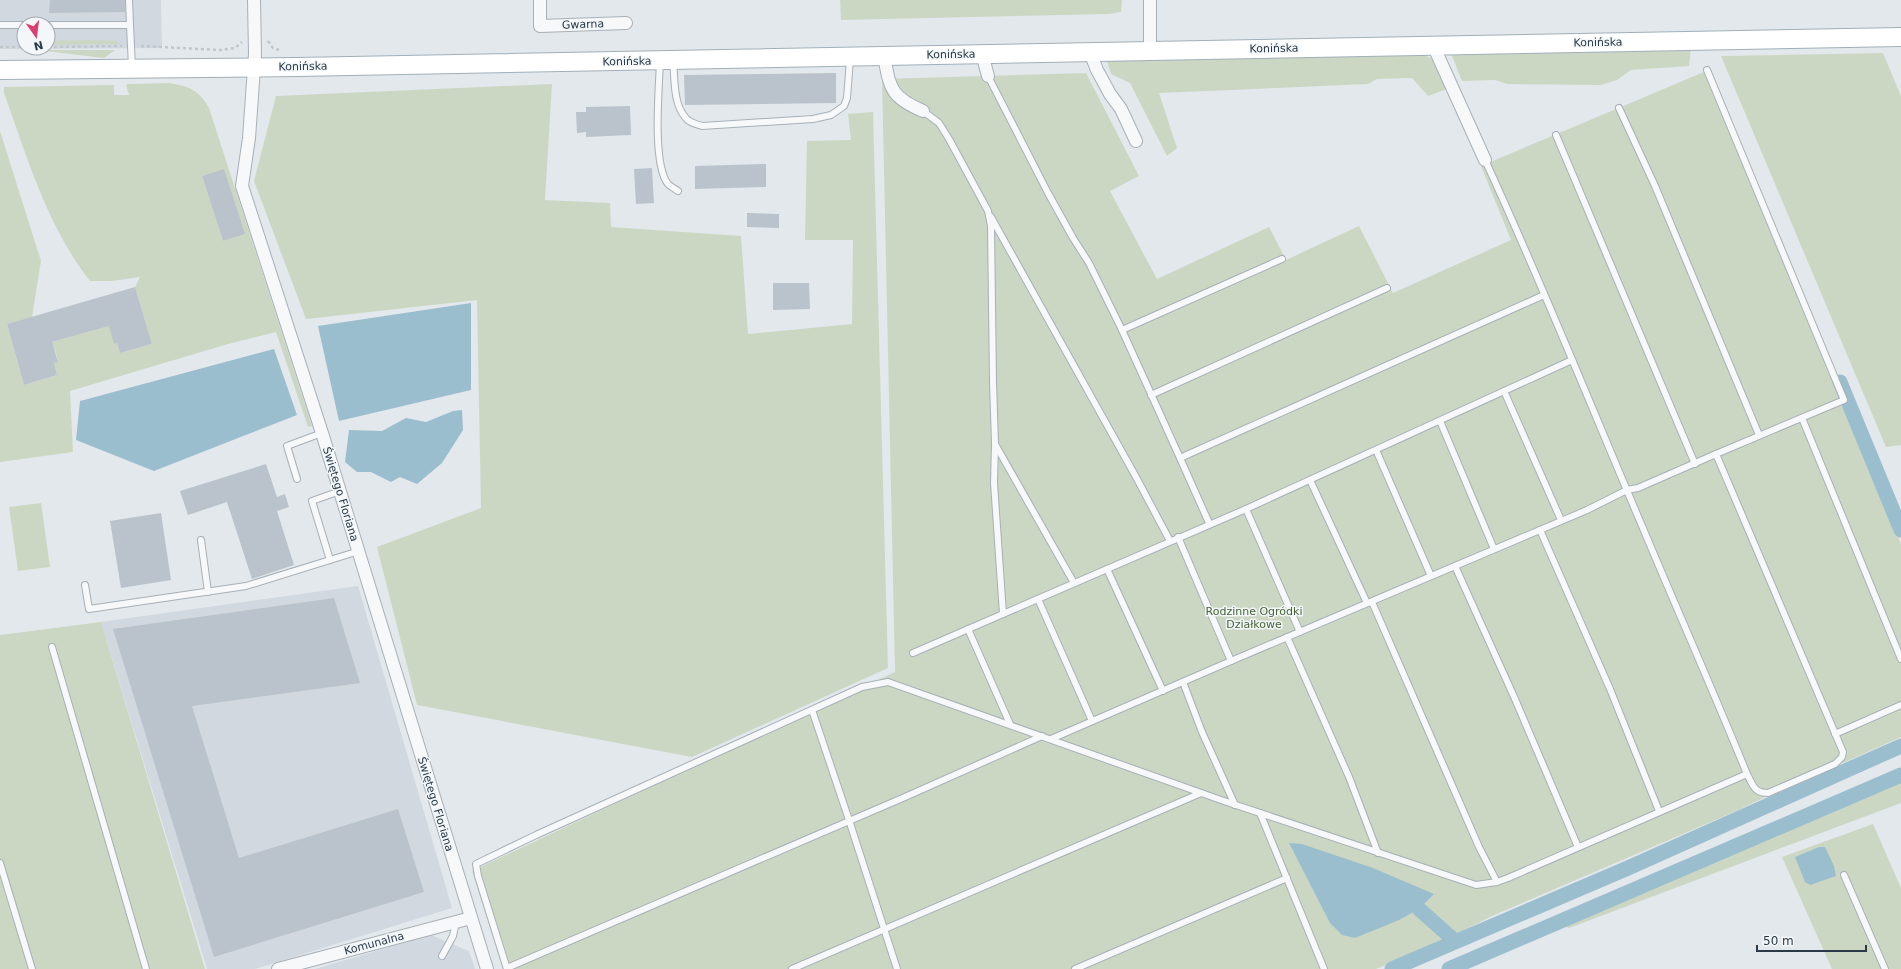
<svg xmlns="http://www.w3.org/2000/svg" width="1901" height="969" font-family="'DejaVu Sans',sans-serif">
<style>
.built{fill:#d1d8df;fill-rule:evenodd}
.green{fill:#ccd7c3;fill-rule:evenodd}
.water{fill:#9bbecf}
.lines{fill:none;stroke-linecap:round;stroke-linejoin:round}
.canal{stroke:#9bbecf;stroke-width:15}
.building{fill:#bac3cb}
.lane-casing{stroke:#a7b0b7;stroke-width:8}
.street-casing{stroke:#a7b0b7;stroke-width:14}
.primary-casing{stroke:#a1afb9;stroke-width:20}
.path{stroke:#c1c6cb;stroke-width:2.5;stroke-dasharray:3 3;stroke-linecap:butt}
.lane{stroke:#f6f8fa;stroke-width:6}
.street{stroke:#f6f8fa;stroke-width:12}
.primary{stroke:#fff;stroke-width:18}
.labels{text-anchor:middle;stroke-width:3;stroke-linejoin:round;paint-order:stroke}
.street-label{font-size:11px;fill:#293947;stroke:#f3f7f9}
.park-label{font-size:11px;fill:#466435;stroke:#f3f7f9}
</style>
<rect width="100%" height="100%" fill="#e3e8ec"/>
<g class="built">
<path d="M 0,0 L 161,0 L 162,48 L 0,49 ZM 24,24 L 48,24 L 48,48 L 24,48 Z"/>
<polygon points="358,586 452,908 255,969 207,969 101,622"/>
<polygon points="431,935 469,951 475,969 315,969"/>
</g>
<g class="green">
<polygon points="840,0 1122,0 1121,12 1109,14 841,20"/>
<polygon points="87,40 117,41 118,44 48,45 48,41"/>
<polygon points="1691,48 1689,66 1631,70 1617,80 1601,85 1507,84 1495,80 1462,81 1450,51"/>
<polygon points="37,50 115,50 104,58"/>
<polygon points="1417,51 1432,59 1442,75 1447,89 1428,96 1412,78 1377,79 1368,84 1159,93 1177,148 1167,156 1130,83 1111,74 1106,58"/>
<polygon points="1883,53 1901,96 1901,445 1886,447 1721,56"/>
<polygon points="1711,69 1901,544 1901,737 1843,763 1834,764 1734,812 1492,916 1439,943 1376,969 503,969 472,871 895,672 882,79 1086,73 1139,176 1110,191 1157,279 1269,227 1286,260 1359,226 1393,293 1511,240 1481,166"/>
<path d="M 169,83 C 189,86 199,90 209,108 L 312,426 L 308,427 L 276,332 L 228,344 L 70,391 L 73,452 L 0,462 L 0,131 L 41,261 L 32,317 L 7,324 L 24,385 L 57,375 L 54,363 L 58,361 L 55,350 L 49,343 L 112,325 L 120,353 L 152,344 L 135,287 L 140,277 L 112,281 L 90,281 C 47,226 27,157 4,93 L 4,87 L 114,85 L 114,95 L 129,95 L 126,85 L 128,84 ZM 224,170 L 244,234 L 223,241 L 202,176 Z"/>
<polygon points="552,84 545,200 610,203 611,227 741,236 748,334 852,324 853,240 805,240 807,141 851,140 848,114 873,112 888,668 692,757 417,705 377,547 481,508 477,300 306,319 254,181 276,96"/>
<polygon points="41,503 50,567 18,571 9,507"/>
<polygon points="101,622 205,969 0,969 0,635"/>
<polygon points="1901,771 1901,803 1569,928 1549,919"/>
<polygon points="1873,824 1901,888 1901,969 1832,969 1782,857"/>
</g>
<g class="water">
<polygon points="471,303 471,390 339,421 318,326"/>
<polygon points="274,349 297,415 154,471 76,440 80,401"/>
<polygon points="462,410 463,430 442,463 417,484 400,477 391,482 371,472 357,472 345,462 349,430 382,431 406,418 426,422 453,411"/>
<polygon points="1289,843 1302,844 1373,868 1434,894 1419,909 1399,920 1355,938 1342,935 1330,923"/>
<polygon points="1819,847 1825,847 1834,866 1836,876 1810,885 1805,882 1795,857"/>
</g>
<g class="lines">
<g class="canal">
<polyline points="1840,382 1901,530"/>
<polyline points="1419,909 1455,941"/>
<polyline points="1392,969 1628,868 1901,746"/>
<polyline points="1449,969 1901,775"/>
</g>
</g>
<g class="building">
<polygon points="50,0 125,0 125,12 49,13"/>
<polygon points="836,73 836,103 685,105 684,75"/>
<polygon points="630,106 631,135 586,137 586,132 577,133 576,112 586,112 586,107"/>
<polygon points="766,164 766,187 695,189 695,166"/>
<polygon points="652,168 654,203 636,204 634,169"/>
<polygon points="224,169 245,234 223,241 202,176"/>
<polygon points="747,213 779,214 779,228 747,227"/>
<polygon points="773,283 809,283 810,309 773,310"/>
<polygon points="135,287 152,344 120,353 117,343 114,344 109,326 52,342 58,362 54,363 57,375 24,385 7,324"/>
<polygon points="266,464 277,497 285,494 289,507 277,511 294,565 252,579 227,502 188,515 180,491"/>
<polygon points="161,513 171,580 121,588 110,521"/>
<polygon points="334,598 360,683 192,706 239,858 398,809 424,892 214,957 113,629"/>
</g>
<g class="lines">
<g class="lane-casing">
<g id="lane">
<polyline points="129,0 130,25"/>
<polyline points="0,25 24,25"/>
<polyline points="48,25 130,25 132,67"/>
<path d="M 673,61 C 675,79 673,103 685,117 C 689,123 696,124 702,126 L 813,119 L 831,115 L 844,106 L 847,98 L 850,59"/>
<path d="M 660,62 C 659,88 652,164 668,184 C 670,186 675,189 678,191"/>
<polyline points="1707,70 1844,400 1716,454"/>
<polyline points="988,76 1048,193 1073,238 1089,263 1122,330 1180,458"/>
<polyline points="1619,108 1655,186 1759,435"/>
<polyline points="923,111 939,123 949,139 988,211 991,226 993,382 995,444 994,483 1003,614 1246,509 1572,360"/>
<polyline points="1556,135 1695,464"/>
<polyline points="991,217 1136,477 1170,541"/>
<polyline points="1122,330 1282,259"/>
<polyline points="1504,391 1561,520"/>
<polyline points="1151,395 1387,288"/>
<polyline points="1802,418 1901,659"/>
<polyline points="1440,421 1494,549"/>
<polyline points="995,444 1074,583"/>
<polyline points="1376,450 1431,576"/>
<polyline points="297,479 287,446 322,433"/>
<polyline points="1310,480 1367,603"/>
<polyline points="1246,509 1300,632"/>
<polyline points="1209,523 1180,458 1544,295"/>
<polyline points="1540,530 1610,689 1659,811"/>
<path d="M 1178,537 L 1231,661 L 1587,510 L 1627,490 L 1638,488 L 1716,454 L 1843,752 L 1842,757 L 1835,764 L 1768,793 C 1754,793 1753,785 1747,774 C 1714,693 1679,614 1645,533 C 1592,409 1542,283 1485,160"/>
<polyline points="201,540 208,592"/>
<polyline points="330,560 312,501 340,491"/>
<polyline points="1455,566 1515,699 1578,847"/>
<polyline points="1107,569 1163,691"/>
<polyline points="85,585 89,609 246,586 359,551"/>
<polyline points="1038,599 1092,721"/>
<polyline points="1372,602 1479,847 1497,882"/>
<polyline points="968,629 1010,724"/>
<polyline points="1287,637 1349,777 1378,853"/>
<polyline points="52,647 146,969"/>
<polyline points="913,653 1003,614"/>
<polyline points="1183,682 1202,732 1235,805"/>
<polyline points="812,710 849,820 897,969"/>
<polyline points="1835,734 1901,705"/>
<polyline points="1051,739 1231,661"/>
<polyline points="1260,813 1324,969"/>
<polyline points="0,863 32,969"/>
<polyline points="1844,875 1885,969"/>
<polyline points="442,956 453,936 456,922"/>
<polyline points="507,968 905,797 1042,736"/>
<polyline points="507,969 478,876 476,864 536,835 862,687 888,682 1221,800 1476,885 1497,882 1508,878 1747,774"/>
<polyline points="792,969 1201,793"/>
<polyline points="1075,969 1287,878"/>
</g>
</g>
<g class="street-casing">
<g id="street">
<polyline points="254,0 255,54 249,138 242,186 322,433 487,969"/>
<polyline points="540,0 540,26 626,23"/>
<polyline points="1150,0 1150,51"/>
<polyline points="1433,45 1485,160"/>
<polyline points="1090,52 1097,70 1110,94 1121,109 1136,141"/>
<polyline points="982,54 988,76"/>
<path d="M 884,56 C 890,88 890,97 923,111"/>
<polyline points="278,969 471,918"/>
</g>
</g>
<g class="primary-casing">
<polyline id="primary" points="0,70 297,67 1901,37"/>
</g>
<g class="path">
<polyline points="268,41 273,48 279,50"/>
<polyline points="141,46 220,50 235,48 242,42"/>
<polyline points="0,47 24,47"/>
<polyline points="48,47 122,46"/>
</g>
<use href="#lane" class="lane"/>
<use href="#street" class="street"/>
<use href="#primary" class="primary"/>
</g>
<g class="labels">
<g class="street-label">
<text transform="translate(583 24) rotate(-2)" y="4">Gwarna</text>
<text transform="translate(1598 42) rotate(-1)" y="4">Konińska</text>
<text transform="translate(1274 48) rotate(-1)" y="4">Konińska</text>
<text transform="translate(951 54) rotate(-1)" y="4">Konińska</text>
<text transform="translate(627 61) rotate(-1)" y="4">Konińska</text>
<text transform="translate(303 66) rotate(-1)" y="4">Konińska</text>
<text transform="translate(341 494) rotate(73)" y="4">Świętego Floriana</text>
<text transform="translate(436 804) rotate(73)" y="4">Świętego Floriana</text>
<text transform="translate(374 943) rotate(-15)" y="4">Komunalna</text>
</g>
<g class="park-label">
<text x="1254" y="615">Rodzinne Ogródki<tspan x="1254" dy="13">Działkowe</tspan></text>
</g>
</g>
<g transform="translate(36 36) rotate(166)"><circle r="19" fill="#f3f7f9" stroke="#a2abb2"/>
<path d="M0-3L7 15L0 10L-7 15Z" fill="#db3e71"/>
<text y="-6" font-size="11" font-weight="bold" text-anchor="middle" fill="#293947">N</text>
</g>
<path d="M1757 945v6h109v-6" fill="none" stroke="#293947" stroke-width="2"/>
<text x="1763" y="945" font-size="12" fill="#293947" stroke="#f3f7f9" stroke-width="3" paint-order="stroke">50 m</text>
</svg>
